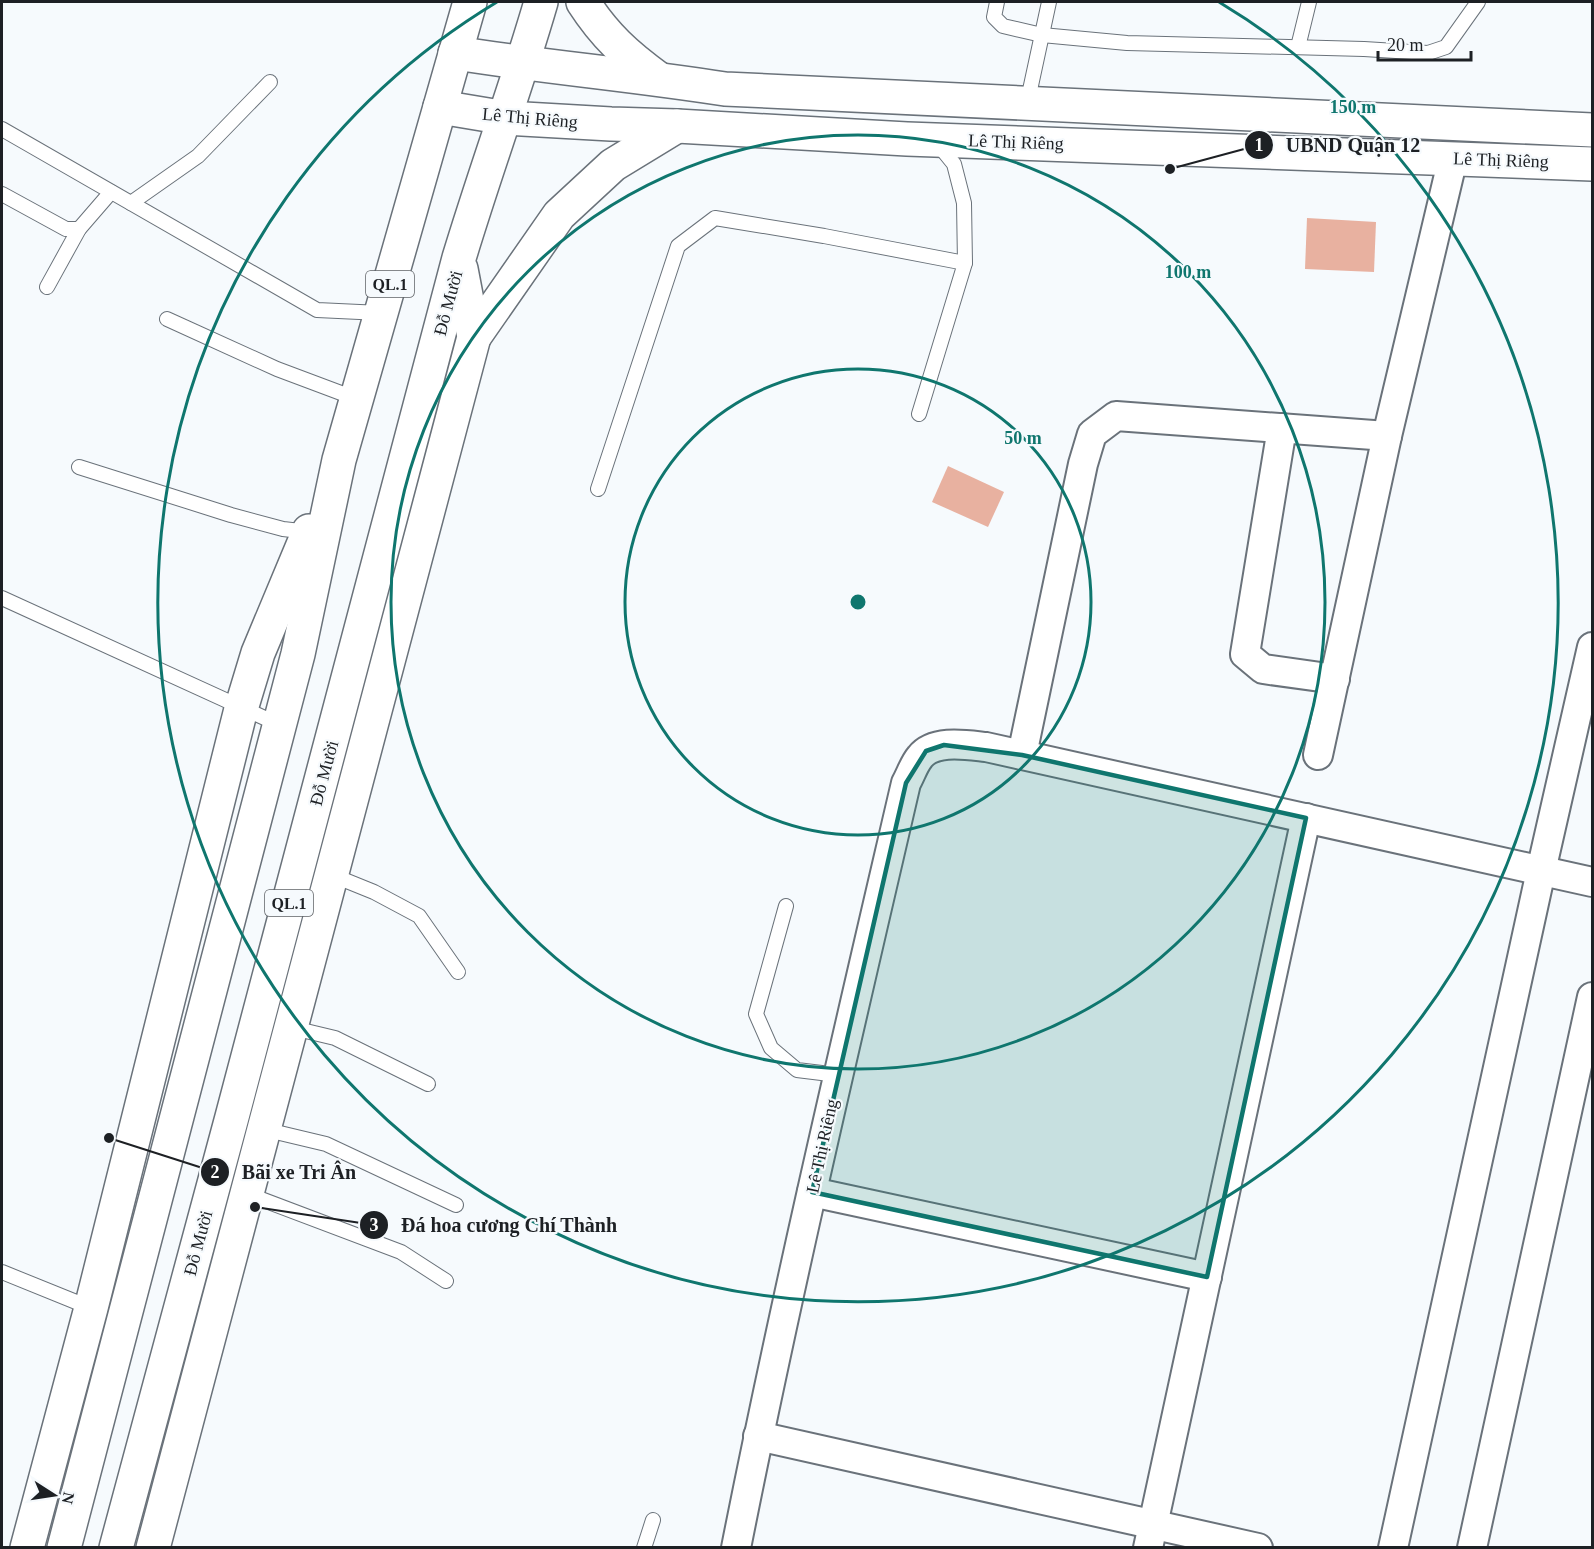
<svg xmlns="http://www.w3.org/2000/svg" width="1594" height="1549" font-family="'Times New Roman',serif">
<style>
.building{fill:#e8b1a0}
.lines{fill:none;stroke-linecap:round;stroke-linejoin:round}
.lane-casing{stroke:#6a727a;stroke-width:16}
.street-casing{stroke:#6a727a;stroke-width:32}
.secondary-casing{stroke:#6a727a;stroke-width:36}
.highway-casing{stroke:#6a727a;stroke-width:36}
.lane{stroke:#fff;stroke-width:14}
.street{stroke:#fff;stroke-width:28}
.secondary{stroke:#fff;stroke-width:33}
.highway{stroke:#fff;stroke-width:33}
.marked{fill:#0f766e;fill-opacity:0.2;stroke:#0f766e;stroke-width:4.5;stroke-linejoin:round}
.ring{fill:none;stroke:#0f766e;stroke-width:3}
.labels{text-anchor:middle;stroke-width:4.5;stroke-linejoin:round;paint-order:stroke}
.shield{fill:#f6fafd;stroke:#5e6165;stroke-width:1.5}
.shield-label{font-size:16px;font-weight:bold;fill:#1d2024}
.street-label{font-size:18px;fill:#1d2024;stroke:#f6fafd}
.centre{fill:#0f766e;stroke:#f6fafd;stroke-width:3}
.ring-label{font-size:18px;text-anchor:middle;font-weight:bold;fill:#0f766e;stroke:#f6fafd;stroke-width:4.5;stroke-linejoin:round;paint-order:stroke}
.leader{fill:none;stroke:#1d2024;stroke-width:2}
.callout-dot{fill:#1d2024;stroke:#f6fafd;stroke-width:2}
.mark-label{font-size:18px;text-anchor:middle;font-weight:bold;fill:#fff}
.callout-label{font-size:20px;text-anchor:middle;font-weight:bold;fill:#1d2024;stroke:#f6fafd;stroke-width:4.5;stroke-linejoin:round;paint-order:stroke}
</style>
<rect width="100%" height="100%" fill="#f6fafd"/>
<g class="building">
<polygon points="1307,218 1376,222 1374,272 1305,269"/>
<polygon points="948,466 1004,492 988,527 932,502"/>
</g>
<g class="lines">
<g class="lane-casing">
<g id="lane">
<polyline points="997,2 994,17 1003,26 1042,35 1127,43 1364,49 1428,53 1446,47 1478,2"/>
<polyline points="1298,47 1309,2"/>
<polyline points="1027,104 1049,2"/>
<polyline points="2,129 317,310 381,313"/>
<polyline points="2,194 66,229 79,229"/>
<polyline points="131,203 198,156 270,82"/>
<polyline points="47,287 79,229 111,192"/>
<polyline points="167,319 277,369 357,399"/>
<polyline points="919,414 965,263 964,203 954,164 937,143"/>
<polyline points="79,467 231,515 283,529 309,532"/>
<polyline points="598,489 678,246 715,218 824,236 965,263"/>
<polyline points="2,598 280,725"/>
<polyline points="332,875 374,892 419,916 458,972"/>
<polyline points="786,906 756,1014 771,1048 797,1070 838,1075"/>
<polyline points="289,1027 335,1038 428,1084"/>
<polyline points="263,1129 326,1144 456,1205"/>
<polyline points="245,1193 401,1252 446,1281"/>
<polyline points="2,1272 91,1308"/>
<polyline points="644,1548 653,1520"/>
</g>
</g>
<g class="street-casing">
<g id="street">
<polyline points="1282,428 1245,654 1263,669 1335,679"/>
<polyline points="1022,755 1083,464 1092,434 1116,416 1387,436"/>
<polyline points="1318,755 1387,436 1453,158"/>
<polyline points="812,1192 1207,1277"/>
<polyline points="758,1436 1258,1548"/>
<path d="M 736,1548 C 787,1291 847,1037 906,783 C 911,774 914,764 920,757 C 934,739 967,745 986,747 L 1592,882"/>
<polyline points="1148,1548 1306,818"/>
<polyline points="1393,1548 1541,871 1592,647"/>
<polyline points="1472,1548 1592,997"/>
</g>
</g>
<g class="secondary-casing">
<g id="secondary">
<path d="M 583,2 C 605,36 626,55 659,79"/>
<path d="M 455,53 C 545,67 636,75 725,89 L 1592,130"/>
<polyline points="440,107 506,118 611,124 677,126 907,139 1592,164"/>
<polyline points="474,337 559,215 613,165 677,126"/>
</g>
</g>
<g class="highway-casing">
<g id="highway">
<polyline points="27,1548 91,1308 241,709 258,653 309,531"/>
<polyline points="64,1548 298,654 339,460 470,2"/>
<path d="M 116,1548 L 232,1117 L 459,258 C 485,172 516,88 541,2"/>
<polyline points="153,1548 474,337 461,269"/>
</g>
</g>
<use href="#lane" class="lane"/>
<use href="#street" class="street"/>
<use href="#secondary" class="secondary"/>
<use href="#highway" class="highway"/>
</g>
<path class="marked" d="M 944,745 L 1022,755 L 1306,818 L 1207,1277 L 812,1192 L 906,783 L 926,751 Z"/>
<g class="ring">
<circle cx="858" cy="602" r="233"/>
<circle cx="858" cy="602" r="467"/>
<path d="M1219 2A700 700 0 1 1 497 2"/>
</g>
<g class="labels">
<g class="shield">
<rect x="366" y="271" width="48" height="26" rx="4.5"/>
<rect x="265" y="890" width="48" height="26" rx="4.5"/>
</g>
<g class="shield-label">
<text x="390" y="290">QL.1</text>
<text x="289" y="909">QL.1</text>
</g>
<g class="street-label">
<text transform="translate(530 118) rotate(5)" y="6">Lê Thị Riêng</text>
<text transform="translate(1016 142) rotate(2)" y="6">Lê Thị Riêng</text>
<text transform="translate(1501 160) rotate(2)" y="6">Lê Thị Riêng</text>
<text transform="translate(448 303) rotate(-75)" y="6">Đỗ Mười</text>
<text transform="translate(324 773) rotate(-75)" y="6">Đỗ Mười</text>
<text transform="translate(822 1146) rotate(-78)" y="6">Lê Thị Riêng</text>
<text transform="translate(198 1243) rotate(-75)" y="6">Đỗ Mười</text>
</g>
</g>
<circle cx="858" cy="602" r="9" class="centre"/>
<g class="ring-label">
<text x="1353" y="113">150 m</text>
<text x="1188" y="278">100 m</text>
<text x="1023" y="444">50 m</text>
</g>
<path class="leader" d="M1170 169L1259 145M109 1138L215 1172M255 1207L374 1225"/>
<g class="callout-dot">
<circle cx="1170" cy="169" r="6"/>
<circle cx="109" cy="1138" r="6"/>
<circle cx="255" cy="1207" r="6"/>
<circle cx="1259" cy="145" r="15"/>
<circle cx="215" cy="1172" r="15"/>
<circle cx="374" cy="1225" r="15"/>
</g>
<g class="mark-label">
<text x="1259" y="151">1</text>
<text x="215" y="1178">2</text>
<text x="374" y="1231">3</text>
</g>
<g class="callout-label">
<text x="1353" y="152">UBND Quận 12</text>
<text x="299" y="1179">Bãi xe Tri Ân</text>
<text x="509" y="1232">Đá hoa cương Chí Thành</text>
</g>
<rect width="1594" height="1549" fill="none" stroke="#1d2024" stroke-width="6"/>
<g transform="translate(54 1495) rotate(102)" stroke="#f6fafd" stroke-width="4.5" paint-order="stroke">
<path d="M0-4.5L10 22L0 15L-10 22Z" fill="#1d2024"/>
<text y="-9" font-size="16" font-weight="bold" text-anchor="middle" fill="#1d2024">N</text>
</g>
<path d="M1378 51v9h93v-9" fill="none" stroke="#1d2024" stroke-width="3"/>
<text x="1387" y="51" font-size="18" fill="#1d2024" stroke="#f6fafd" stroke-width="4.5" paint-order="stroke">20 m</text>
</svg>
